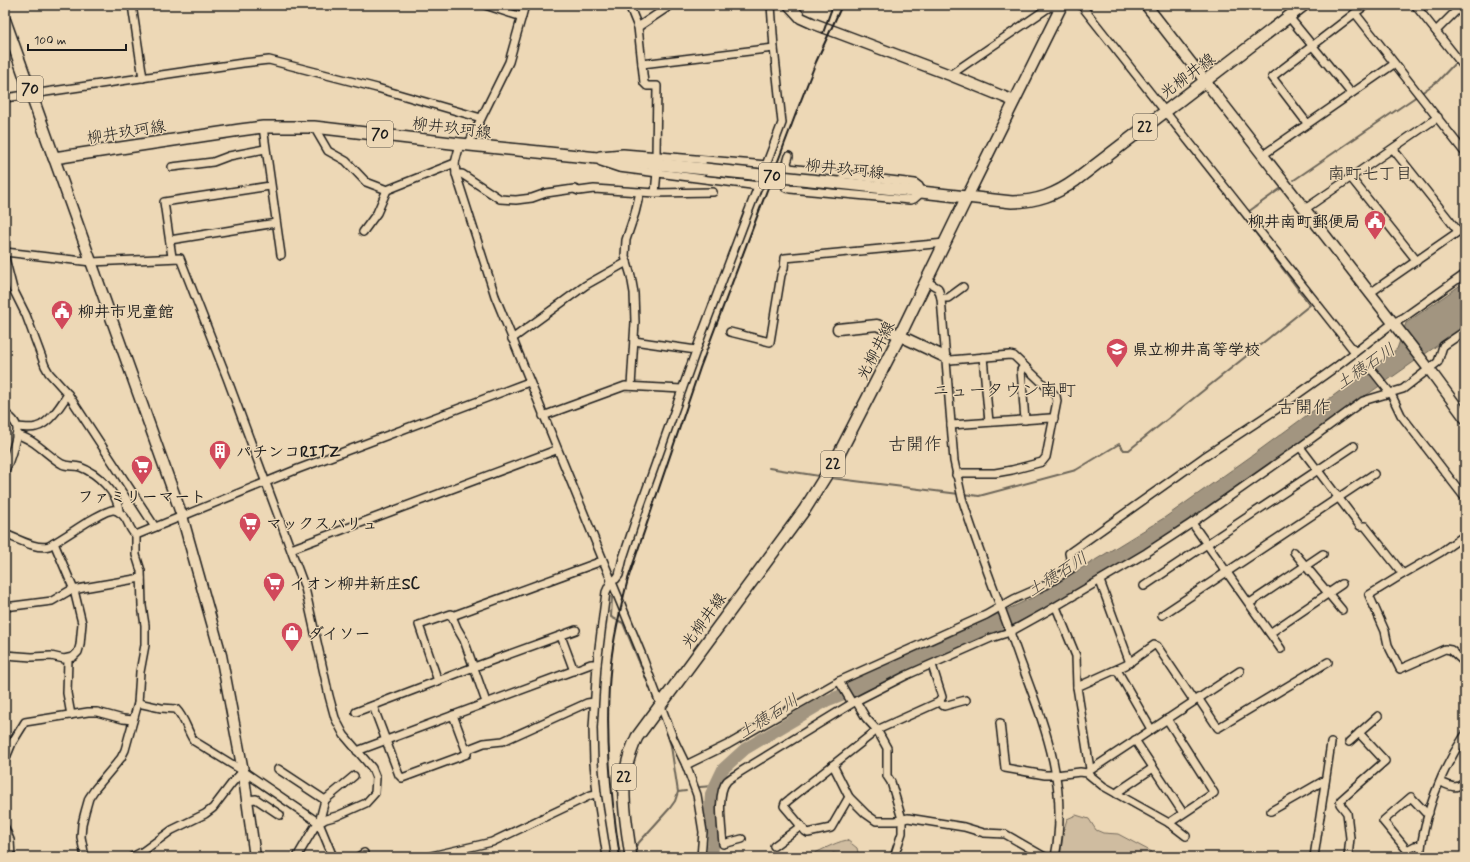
<svg xmlns="http://www.w3.org/2000/svg" width="1470" height="862" font-family="Mynerve,'Klee One',sans-serif">
<style>
.green{fill:#cfbca0;stroke:#766c5e}
.water{fill:#a29580;stroke:#6c6558}
.lines{fill:none;stroke-linecap:round;stroke-linejoin:round}
.stream{stroke:#6c6558;stroke-width:2}
.river{stroke:#a29580;stroke-width:12}
.street-casing{stroke:#1c1c1c;stroke-width:10}
.secondary-casing{stroke:#1c1c1c;stroke-width:13}
.primary-casing{stroke:#1c1c1c;stroke-width:14}
.street{stroke:#edd8b6;stroke-width:7}
.secondary{stroke:#edd8b6;stroke-width:10}
.primary{stroke:#edd8b6;stroke-width:11}
.rail{stroke:#1c1c1c;stroke-width:2}
.primary-bridge-casing{stroke:#1c1c1c;stroke-width:14;stroke-linecap:butt}
.primary-bridge{stroke:#edd8b6;stroke-width:11}
.labels{text-anchor:middle;stroke-width:3;stroke-linejoin:round;paint-order:stroke}
.shield{fill:#edd8b6;stroke:#5b544a;stroke-width:1}
.shield-label{font-size:15px;font-weight:bold;fill:#1c1c1c}
.street-label{font-size:16px;fill:#1c1c1c;stroke:#edd8b6}
.poi-label{font-size:16px;font-weight:bold;fill:#1c1c1c;stroke:#edd8b6;text-anchor:start}
.neighbourhood-label{font-size:17px;fill:#1c1c1c;stroke:#edd8b6}
.water-label{font-size:17px;font-style:italic;fill:#4b463f;stroke:#edd8b6}
.quarter-label{font-size:18px;fill:#1c1c1c;stroke:#edd8b6}
</style>
<rect width="100%" height="100%" fill="#edd8b6"/>
<filter id="ink" filterUnits="userSpaceOnUse"><feTurbulence type="fractalNoise" baseFrequency=".025" numOctaves="2"/><feDisplacementMap in="SourceGraphic" scale="8" xChannelSelector="R" yChannelSelector="G"/><feConvolveMatrix kernelMatrix="1 2 1 2 8 2 1 2 1" color-interpolation-filters="sRGB"/></filter>
<g filter="url(#ink)">
<g class="green">
<polygon points="1076,815 1089,819 1096,830 1103,833 1118,834 1152,852 1152,857 1060,857 1064,829 1067,819"/>
<path d="M 847,840 L 857,848 L 859,857 L 846,857 L 846,856 L 833,853 L 828,857 L 805,857 C 820,852 832,843 847,840 Z"/>
</g>
<polygon class="water" points="1465,282 1465,326 1244,481 1141,552 1090,583 1055,603 1000,632 886,681 854,697 844,682 945,639 1038,595 1164,518 1250,457 1397,349 1406,323"/>
<g class="lines">
<g class="stream">
<polyline points="1460,57 1465,52"/>
<polyline points="1294,180 1417,96 1438,81 1457,61"/>
<polyline points="1248,212 1280,189"/>
<polyline points="769,468 819,476"/>
<polyline points="831,478 959,494"/>
<polyline points="963,494 979,496 1076,470 1119,444 1124,450 1129,450 1310,305 1243,216 1244,215"/>
<polyline points="612,597 611,617 623,623 657,705"/>
<polyline points="700,787 713,786"/>
<polyline points="678,792 686,791"/>
<polyline points="634,848 670,808 675,801 678,792 671,746 663,720"/>
</g>
<polyline class="river" points="712,857 714,836 710,809 711,794 723,769 745,749 826,701 857,689"/>
<g class="street-casing">
<g id="street">
<polyline points="132,5 143,78"/>
<polyline points="485,5 522,17"/>
<polyline points="629,5 638,27 644,83 647,86 657,86 656,156"/>
<polyline points="1081,5 1355,352"/>
<polyline points="1415,5 1465,68"/>
<polyline points="1355,13 1366,5"/>
<polyline points="1289,17 1351,93"/>
<polyline points="638,27 671,5"/>
<polyline points="1436,31 1462,5"/>
<polyline points="642,64 774,48"/>
<polyline points="950,75 1045,10 1050,7 1060,8"/>
<polyline points="5,98 243,63 269,60 377,88 481,118"/>
<polyline points="1307,123 1272,77 1355,13 1465,153"/>
<polyline points="263,127 281,255"/>
<polyline points="314,127 328,151 346,161 366,182 387,190 455,163"/>
<polyline points="460,144 455,163 456,174 495,296 641,653 673,738 686,765 697,795 703,832 701,857"/>
<polyline points="468,145 509,62 525,5"/>
<polyline points="1393,149 1458,231"/>
<polyline points="600,155 623,153 767,165"/>
<polyline points="1263,155 1394,64"/>
<polyline points="789,156 787,163 789,168 915,183 919,186 922,192 914,199 910,200 790,189 786,188 789,168"/>
<polyline points="601,162 619,168 759,186"/>
<polyline points="172,167 213,162 229,156 265,149"/>
<polyline points="456,174 462,174 500,199 516,200 532,198 546,193 574,189 579,191 594,189 655,193 657,172"/>
<polyline points="1351,178 1417,261"/>
<polyline points="655,193 713,192"/>
<polyline points="1305,209 1438,117"/>
<polyline points="363,232 377,213 387,190"/>
<polyline points="170,240 276,223"/>
<polyline points="5,252 91,262 180,258 227,378 305,588 329,696 335,718 344,735 372,768 376,778 375,793 366,803 337,816 326,819 319,823 314,828 297,857"/>
<polyline points="172,257 164,202 270,186"/>
<polyline points="5,258 13,289 26,315 45,366 49,373 68,394 155,527"/>
<path d="M 926,281 L 938,288 L 941,298 L 954,461 L 962,498 C 979,553 1001,606 1020,660 C 1045,727 1069,785 1055,857"/>
<polyline points="1370,293 1465,227"/>
<polyline points="941,298 948,298 963,287"/>
<polyline points="730,332 770,342 781,275 784,268 785,258 945,243"/>
<polyline points="512,339 586,285 627,262"/>
<polyline points="634,341 696,350"/>
<polyline points="945,357 950,360 1010,355 1014,356 1056,396 1057,401 1046,457 1042,462 1012,470 995,473 963,473 956,475"/>
<polyline points="983,357 989,422"/>
<polyline points="1024,366 1021,370 1025,420"/>
<polyline points="1372,370 1391,394 1401,415 1465,498"/>
<polyline points="631,386 635,322 634,293 631,276 625,256 626,240 635,213 640,192"/>
<path d="M 5,413 C 10,417 16,421 17,428 C 18,436 9,462 5,471"/>
<polyline points="543,416 625,386 682,389"/>
<polyline points="951,425 1050,418 1054,419"/>
<path d="M 17,427 C 23,427 30,429 36,427 C 49,424 61,405 68,394"/>
<path d="M 16,435 C 32,437 48,456 62,464 C 68,467 74,465 80,467 C 97,473 118,493 119,511"/>
<polyline points="1300,447 1360,526 1365,526 1403,574 1441,552 1465,535"/>
<polyline points="1192,523 1281,649"/>
<path d="M 5,534 C 18,539 37,550 49,546 C 63,538 76,529 89,521 C 95,518 102,513 109,511 C 113,509 117,510 120,513 C 129,518 128,530 136,535"/>
<polyline points="291,549 556,450"/>
<polyline points="1294,552 1342,610"/>
<polyline points="1403,574 1369,595 1385,631 1388,645 1400,669 1445,649 1451,650 1465,663"/>
<polyline points="1100,581 1130,663"/>
<polyline points="1144,586 1354,446"/>
<polyline points="1250,603 1323,554"/>
<polyline points="5,607 52,601 69,591 83,588 141,578"/>
<polyline points="1056,607 1076,656 1077,687"/>
<polyline points="1162,615 1374,474"/>
<polyline points="452,616 602,561"/>
<polyline points="1270,633 1342,584"/>
<polyline points="561,636 574,671"/>
<polyline points="5,655 32,657 51,656 64,659 73,657 78,652 80,645 82,623 74,590 54,543"/>
<polyline points="68,659 67,693 71,715"/>
<polyline points="1117,670 1151,729"/>
<polyline points="438,681 419,625 451,614 457,628 464,640 486,702"/>
<polyline points="839,681 852,703"/>
<polyline points="1198,698 1218,728 1328,662"/>
<polyline points="856,701 866,718 877,730 887,748 887,776 891,782 902,819 902,833 894,857"/>
<polyline points="939,702 944,706 966,700"/>
<path d="M 138,703 L 161,708 L 176,709 C 185,718 187,731 194,741 L 243,771 L 319,823 L 333,857"/>
<polyline points="373,706 399,775 402,778 467,754 466,750"/>
<polyline points="356,712 474,667 576,630"/>
<polyline points="453,715 466,750 484,743 503,741 587,703 594,702"/>
<polyline points="1167,719 1214,793 1169,823"/>
<polyline points="1000,723 1005,768 1045,775 1056,775 1080,772 1087,773 1103,786 1169,823 1186,836"/>
<polyline points="1135,740 1183,813"/>
<polyline points="1349,742 1378,716"/>
<polyline points="357,751 591,664 597,664"/>
<polyline points="5,760 12,743 25,722 88,712 97,712 123,719 133,720"/>
<polyline points="686,765 729,744 839,681 986,615 1014,599 1046,585 1072,568 1069,553 1204,457 1277,409 1336,367 1393,323 1403,318 1465,274"/>
<polyline points="833,765 849,797 866,814 876,821 896,821 908,818 964,827 984,833 1005,834 1045,857"/>
<polyline points="278,769 325,800"/>
<polyline points="1090,769 1077,687 1126,665 1154,645 1157,646 1194,701"/>
<polyline points="1089,771 1240,671"/>
<path d="M 1440,782 C 1452,786 1456,791 1465,781"/>
<polyline points="1117,794 1119,791 1153,768"/>
<polyline points="247,800 256,799 280,815"/>
<polyline points="1271,811 1325,780"/>
<polyline points="319,823 325,800 354,776"/>
<polyline points="801,826 784,806 785,803 877,730 939,702 942,697 932,665"/>
<polyline points="5,828 10,840 11,857"/>
<path d="M 742,839 L 723,844 C 722,829 716,793 727,781 C 730,778 736,775 740,772 L 856,701 L 907,675 L 991,638 L 1010,632 L 1046,612 L 1146,553 L 1192,523 L 1300,447 L 1363,401 L 1403,389 L 1438,362 L 1443,346 L 1465,331"/>
<polyline points="1421,845 1415,846 1407,850 1383,821 1411,797 1425,812 1429,813"/>
<polyline points="774,846 801,826 805,831 808,833 831,828 849,797"/>
<polyline points="431,856 492,842 591,795 597,794"/>
<polyline points="85,857 81,837 82,824 85,812 89,798 95,789 121,758 125,750 138,703 140,672 145,645 145,625 142,606 141,571 136,555 136,535 298,469 529,382"/>
<polyline points="132,857 142,852 172,830 205,814 213,808 232,783 243,771"/>
<polyline points="358,857 364,853"/>
<polyline points="607,857 597,794 594,763 593,728 597,664 606,592 611,581 616,579 619,575 623,558 638,513 702,334 782,123 774,48 771,5"/>
<polyline points="1314,857 1331,743"/>
<polyline points="1348,857 1350,838 1347,813 1340,804 1341,800 1385,761 1359,733"/>
<path d="M 1420,857 C 1424,814 1441,771 1465,735"/>
</g>
</g>
<g class="secondary-casing">
<g id="secondary">
<polyline points="789,5 801,18 812,23 950,75 1014,101"/>
<polyline points="1146,5 1429,369 1465,418"/>
<polyline points="54,158 182,516 221,655 243,771 255,857"/>
<polyline points="967,197 1062,5"/>
<polyline points="838,329 877,325 945,357"/>
</g>
</g>
<g class="primary-casing">
<g id="primary">
<polyline points="5,21 54,158 240,130 263,127 314,127 460,144 705,169"/>
<path d="M 839,183 L 1012,202 C 1038,201 1055,195 1076,180 L 1304,5"/>
<path d="M 631,857 C 625,812 616,780 637,737 L 805,509 L 838,456 L 900,335 L 967,197"/>
</g>
</g>
<use href="#street" class="street"/>
<use href="#secondary" class="secondary"/>
<use href="#primary" class="primary"/>
<g class="rail">
<polyline points="823,33 833,5"/>
<path d="M 620,857 C 610,793 604,727 611,662 C 614,634 621,606 628,579 L 700,368 L 798,108 L 816,62 L 842,5"/>
</g>
<g class="primary-bridge-casing">
<polyline id="primary-bridge" points="705,169 839,183"/>
</g>
<use href="#primary-bridge" class="primary-bridge"/>
</g>
</g>
<defs>
<g id="civic-pin" transform="scale(1.15)"><path d="M0 17L-7.5 6A9.5 9.5 0 1 1 7.5 6Z" fill="#d1495b" stroke="#edd8b6"/><path d="M-.6-6.5H3V-4.5H.6V-3L4-1V1h2V6H-6V1h2V-1L-.6-3ZM-1.2 2.5V6h2.4V2.5Z" fill="#fff"/></g>
<g id="school-pin" transform="scale(1.15)"><path d="M0 17L-7.5 6A9.5 9.5 0 1 1 7.5 6Z" fill="#d1495b" stroke="#edd8b6"/><path d="M0-5L7-2L0 1L-7-2ZM-4 1L0 2.5L4 1V4Q0 6-4 4Z" fill="#fff"/></g>
<g id="building-pin" transform="scale(1.15)"><path d="M0 17L-7.5 6A9.5 9.5 0 1 1 7.5 6Z" fill="#d1495b" stroke="#edd8b6"/><path d="M-4-6H4V6H1V3H-1V6H-4ZM-2.5-4.3h1.7v1.8h-1.7ZM.8-4.3h1.7v1.8H.8ZM-2.5-1h1.7V.8h-1.7ZM.8-1h1.7V.8H.8Z" fill="#fff"/></g>
<g id="supermarket-pin" transform="scale(1.15)"><path d="M0 17L-7.5 6A9.5 9.5 0 1 1 7.5 6Z" fill="#d1495b" stroke="#edd8b6"/><path d="M-6-5.5h2.5l.6 2H6L4.5 2H-2.5L-4.4-4H-6ZM-1.5 3.2a1.3 1.3 0 1 0 .1 0ZM3 3.2a1.3 1.3 0 1 0 .1 0Z" fill="#fff"/></g>
<g id="shop-pin" transform="scale(1.15)"><path d="M0 17L-7.5 6A9.5 9.5 0 1 1 7.5 6Z" fill="#d1495b" stroke="#edd8b6"/><path d="M-5-2.5h2.3a2.7 3.5 0 0 1 5.4 0H5L5.5 6h-11ZM-1.5-2.5h3a1.5 2.3 0 0 0-3 0Z" fill="#fff"/></g>
</defs>
<g fill-rule="evenodd">
<use href="#civic-pin" x="1375" y="221"/>
<use href="#civic-pin" x="62" y="311"/>
<use href="#school-pin" x="1117" y="349"/>
<use href="#building-pin" x="220" y="451"/>
<use href="#supermarket-pin" x="142" y="466"/>
<use href="#supermarket-pin" x="250" y="523"/>
<use href="#supermarket-pin" x="274" y="583"/>
<use href="#shop-pin" x="292" y="633"/>
</g>
<g class="labels">
<g class="shield">
<rect x="17" y="76" width="26" height="26" rx="3"/>
<rect x="1133" y="114" width="24" height="26" rx="3"/>
<rect x="367" y="121" width="26" height="26" rx="3"/>
<rect x="759" y="163" width="26" height="26" rx="3"/>
<rect x="821" y="451" width="24" height="26" rx="3"/>
<rect x="612" y="764" width="24" height="26" rx="3"/>
</g>
<g class="shield-label">
<text x="30" y="94">70</text>
<text x="1145" y="132">22</text>
<text x="380" y="139">70</text>
<text x="772" y="181">70</text>
<text x="833" y="469">22</text>
<text x="624" y="782">22</text>
</g>
<g class="street-label">
<text transform="translate(1187 75) rotate(-37)" y="6">光柳井線</text>
<text transform="translate(452 127) rotate(7)" y="6">柳井玖珂線</text>
<text transform="translate(126 131) rotate(-9)" y="6">柳井玖珂線</text>
<text transform="translate(845 168) rotate(6)" y="6">柳井玖珂線</text>
<text transform="translate(875 350) rotate(-63)" y="6">光柳井線</text>
<text transform="translate(703 620) rotate(-54)" y="6">光柳井線</text>
</g>
<g class="poi-label">
<text x="1360" y="227" text-anchor="end">柳井南町郵便局</text>
<text x="78" y="317">柳井市児童館</text>
<text x="1132" y="355">県立柳井高等学校</text>
<text x="236" y="457">パチンコRITZ</text>
<text x="142" y="502" text-anchor="middle">ファミリーマート</text>
<text x="266" y="529">マックスバリュ</text>
<text x="290" y="589">イオン柳井新庄SC</text>
<text x="308" y="639">ダイソー</text>
</g>
<g class="neighbourhood-label">
<text x="1370" y="179">南町七丁目</text>
</g>
<g class="water-label">
<text transform="translate(1365 366) rotate(-34)" y="6">土穂石川</text>
<text transform="translate(1057 574) rotate(-32)" y="6">土穂石川</text>
<text transform="translate(768 716) rotate(-32)" y="6">土穂石川</text>
</g>
<g class="quarter-label">
<text x="1004" y="396">ニュータウン南町</text>
<text x="1304" y="413">古開作</text>
<text x="915" y="450">古開作</text>
</g>
</g>
<rect width="1470" height="862" fill="none" stroke="#edd8b6" stroke-width="20"/>
<rect x="10" y="10" width="1450" height="842" fill="none" stroke="#1c1c1c" stroke-width="1.5" filter="url(#ink)"/>
<path d="M28 44v6h98v-6" fill="none" stroke="#1c1c1c" stroke-width="2"/>
<text x="34" y="44" font-size="12" fill="#1c1c1c" stroke="#edd8b6" stroke-width="3" paint-order="stroke">100 m</text>
</svg>
